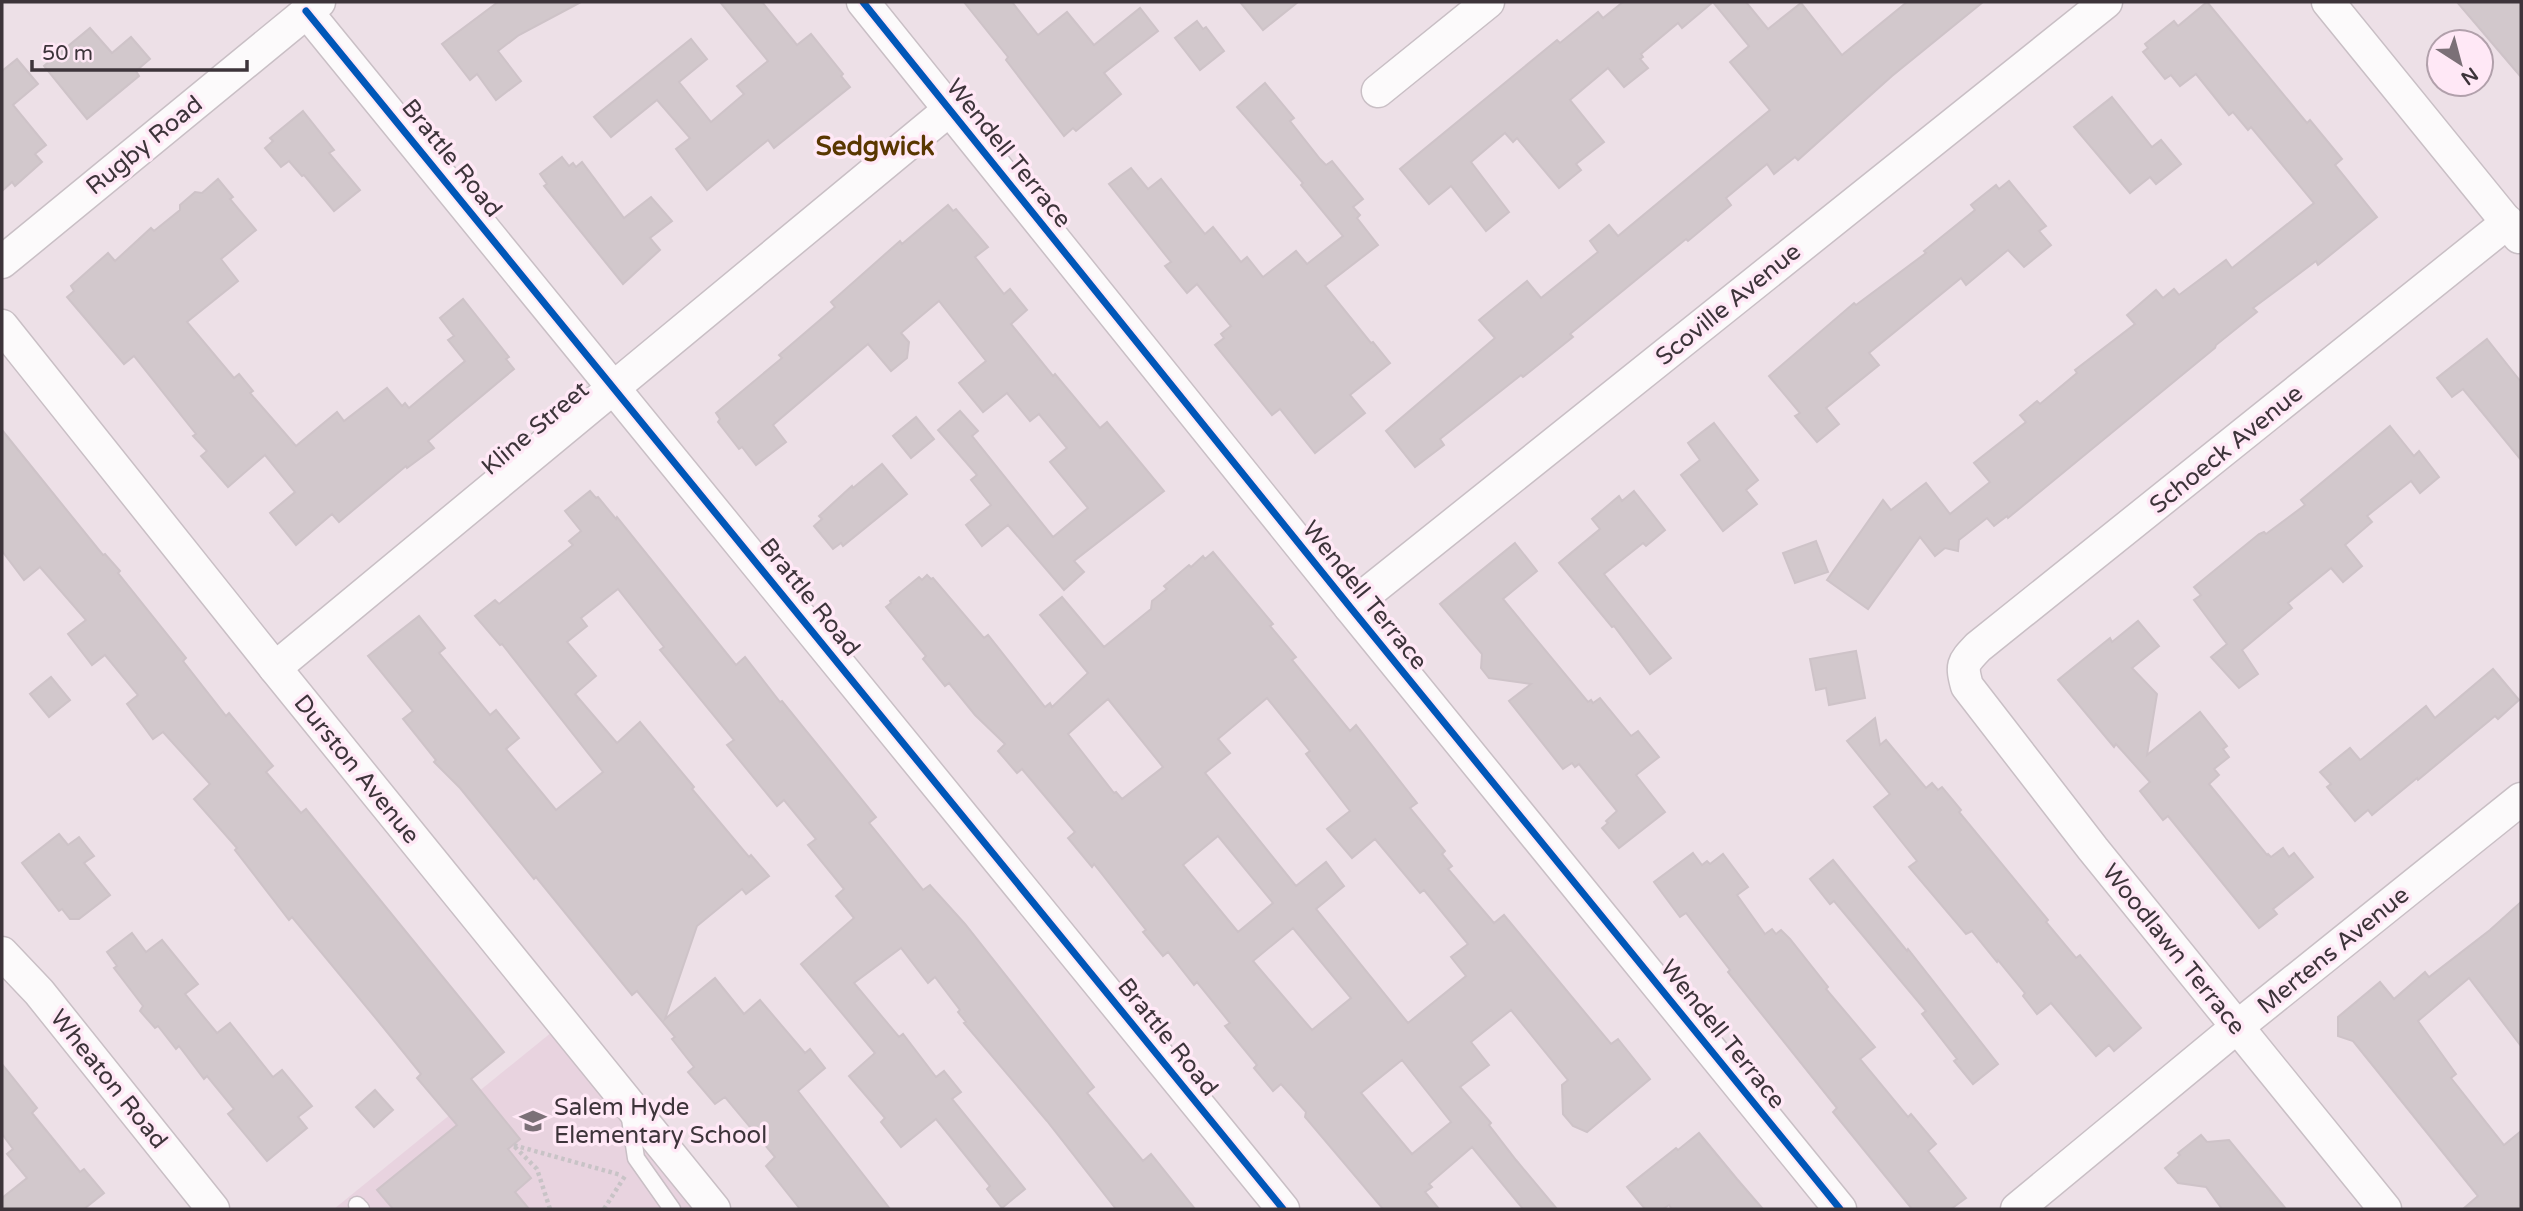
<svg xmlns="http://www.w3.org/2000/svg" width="2523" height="1211" font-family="'Varela Round',sans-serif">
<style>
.built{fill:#e8d3df}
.building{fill:#d2c8cc;stroke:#cec3c8;stroke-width:2;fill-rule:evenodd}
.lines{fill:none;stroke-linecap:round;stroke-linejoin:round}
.service-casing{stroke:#c9bfc5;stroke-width:19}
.minor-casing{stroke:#c9bfc5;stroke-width:35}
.path{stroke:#c8c3c6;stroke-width:4.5;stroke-dasharray:3.5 3.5;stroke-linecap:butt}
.service{stroke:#fcfafb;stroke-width:16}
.minor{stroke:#fcfafb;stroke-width:32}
.cycleway-casing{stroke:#ffe8f6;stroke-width:11}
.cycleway{stroke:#0057b8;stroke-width:7}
.labels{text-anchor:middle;stroke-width:7;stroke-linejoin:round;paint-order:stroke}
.street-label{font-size:24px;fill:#3d343a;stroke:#ffe8f6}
.poi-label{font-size:24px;fill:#3d343a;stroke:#ffe8f6;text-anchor:start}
.neighbourhood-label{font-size:26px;font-weight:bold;fill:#593700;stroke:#ffe8f6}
</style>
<rect width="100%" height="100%" fill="#ede0e7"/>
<polygon class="built" points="552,1032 695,1209 334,1209"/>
<g class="building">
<polygon points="498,2 581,2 519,35 498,51 521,81 496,100 477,74 470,80 442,44"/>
<polygon points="720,2 762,2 797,45 811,34 843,74 841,76 850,87 774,148 768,140 707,190 676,149 690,138 657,100 611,137 594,117 691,39 707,59 679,82 711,122 744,94 737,86 768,61"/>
<polygon points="964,2 1012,2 1038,35 1067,12 1094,45 1140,8 1158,31 1104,73 1121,94 1076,131 1073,128 1064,136 1006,60 1008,57"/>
<polygon points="1240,2 1298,2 1263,30"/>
<polygon points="1623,2 1746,2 1768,29 1801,3 1842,55 1907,2 1983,2 1892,76 1798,160 1795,157 1774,174 1767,164 1726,198 1731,205 1688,241 1686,239 1570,334 1573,337 1523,377 1521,375 1440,439 1444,445 1415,467 1386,431 1495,338 1479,320 1527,281 1541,298 1598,252 1590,241 1609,225 1618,236 1770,110 1730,62 1749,46 1713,2 1682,28 1678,23 1641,54 1643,57 1640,59 1648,68 1624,87 1608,68 1570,100 1604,142 1576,164 1581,170 1559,188 1517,138 1513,142 1505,133 1471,162 1509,212 1486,231 1451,186 1429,204 1400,169 1557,40 1560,43 1598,12 1603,18"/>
<polygon points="2207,2 2307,123 2310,120 2342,159 2335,165 2377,217 2318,265 2316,261 2253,308 2257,312 2216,345 2215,348 2008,518 2007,516 1994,526 1987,518 1959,540 1958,551 1945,548 1935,556 1920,537 1868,609 1827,580 1883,500 1891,510 1926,483 1950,514 1990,482 1974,463 2026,422 2020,415 2037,401 2040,404 2077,373 2075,370 2135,324 2127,315 2156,290 2163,298 2174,289 2179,295 2226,260 2232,268 2314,203 2251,127 2248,130 2233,112 2229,115 2196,74 2180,86 2171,75 2165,79 2143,52 2148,48 2145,44 2174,21 2178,26"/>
<polygon points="2457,2 2521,2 2521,77"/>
<polygon points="1197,21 1203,29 1206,27 1224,51 1200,70 1175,38"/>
<polygon points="90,28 112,53 131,37 150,59 136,71 139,76 87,119 44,66"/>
<polygon points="17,59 38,84 13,105 46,145 35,154 42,162 15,186 12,182 2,191 2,71"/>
<polygon points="1265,83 1294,118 1290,121 1320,159 1326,165 1332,161 1363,199 1353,207 1360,215 1357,218 1378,245 1325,286 1371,343 1373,342 1390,363 1350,395 1365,413 1315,453 1280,409 1272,415 1215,345 1224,338 1221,334 1231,326 1197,284 1187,293 1165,266 1171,262 1109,184 1131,168 1148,189 1161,179 1205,234 1213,227 1241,262 1247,257 1263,277 1296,251 1307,264 1343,236 1301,185 1303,183 1237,107"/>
<polygon points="2112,97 2152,147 2161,140 2181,164 2156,184 2150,177 2130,193 2074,127"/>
<polygon points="303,111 334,150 329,153 360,190 334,211 304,175 302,176 289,161 281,167 265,148 273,141 270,138"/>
<polygon points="562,157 569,166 573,163 576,167 582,162 624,218 651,197 672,221 650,238 660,250 623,284 544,186 547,184 540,174"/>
<polygon points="218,179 233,197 230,199 256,230 221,259 238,281 187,322 234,378 239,374 253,391 250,393 296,446 337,412 344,421 387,388 402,406 405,403 409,408 465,361 448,340 454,336 440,318 463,299 509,357 506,359 514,369 428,441 434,448 407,468 406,466 339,522 332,514 296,545 270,513 295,492 265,455 228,487 201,456 207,451 193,436 196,434 134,356 124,364 67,297 74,291 71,286 108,253 115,261 151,228 154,231 180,210 180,205 195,192 202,193"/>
<polygon points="2009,181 2046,226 2039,231 2051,245 2024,267 2008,250 1966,285 1961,278 1869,353 1879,365 1826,408 1839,424 1817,442 1795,416 1800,413 1769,376 1854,303 1856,305 1926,253 1924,251 1975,210 1971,205 1996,185 1999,189"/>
<polygon points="948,205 953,211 956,209 988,247 975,257 1004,294 1010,289 1027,310 1011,324 1053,376 1055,374 1100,428 1107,422 1164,491 1074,561 1084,572 1064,590 1008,525 982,546 966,525 991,505 971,480 977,475 938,430 960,411 978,431 972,436 1053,537 1088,508 1050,462 1067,448 1039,414 1030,421 1007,393 983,412 959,383 986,361 939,301 901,333 909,342 907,358 891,371 868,344 773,425 786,442 756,465 742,447 739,449 718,422 720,419 716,413 782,358 779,355 835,307 831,302 900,241 902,244"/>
<polygon points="2487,339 2521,382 2521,460 2463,389 2452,397 2437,378"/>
<polygon points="916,417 934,439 911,458 893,436"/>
<polygon points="1714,423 1758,480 1746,490 1757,504 1723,531 1681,475 1700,460 1688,443"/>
<polygon points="2390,426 2414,456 2419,451 2439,477 2420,493 2411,481 2367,516 2372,522 2345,545 2362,566 2343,582 2331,568 2288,603 2292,608 2242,650 2258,674 2239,688 2211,657 2227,644 2194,600 2201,595 2194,587 2259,534 2264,532 2266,534 2305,505 2301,500"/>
<polygon points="2,430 103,555 105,554 120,571 118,573 186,658 183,661 226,716 229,713 273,766 266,772 301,813 306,809 504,1052 471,1079 520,1139 508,1149 531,1178 515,1192 529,1209 393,1209 377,1190 457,1125 417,1078 421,1074 383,1027 292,917 289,920 235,850 237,848 194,799 210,784 163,732 153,739 127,704 138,695 105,655 92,665 68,634 86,620 40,567 24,580 2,551"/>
<polygon points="882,464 907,494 843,546 841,543 833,549 814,526 822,519 819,516 852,486 853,488"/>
<polygon points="590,491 596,498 598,497 616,519 617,517 736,665 745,657 780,702 782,701 876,817 869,823 923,890 930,885 965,924 1060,1044 1094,1087 1087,1093 1143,1161 1151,1154 1195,1209 1116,1209 1047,1121 964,1023 966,1022 958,1012 960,1010 935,977 928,983 901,948 854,983 899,1037 903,1034 936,1077 944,1071 961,1092 952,1099 1025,1189 1002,1208 987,1189 990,1186 936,1119 901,1147 881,1122 885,1118 849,1076 875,1053 801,964 854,918 836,896 844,889 808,845 816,839 784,800 777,806 727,745 734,740 660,650 664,647 618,589 581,618 587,626 567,642 596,676 575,694 617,743 640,722 694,787 692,789 749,857 751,855 769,876 746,894 742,889 697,926 665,1019 715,978 744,1014 760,1000 805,1053 810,1049 825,1068 798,1091 890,1209 800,1209 766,1166 775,1157 725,1097 715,1104 688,1072 694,1067 672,1039 675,1037 637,991 632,995 536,877 534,879 460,788 434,762 436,760 403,719 413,711 368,656 419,616 445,648 439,653 490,715 496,710 519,738 506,749 556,810 603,772 502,644 500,645 475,616 495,600 499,604 573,545 569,541 581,531 565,511"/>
<polygon points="1634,491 1665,530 1646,546 1643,543 1604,574 1671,658 1650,674 1614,626 1612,627 1559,563 1600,529 1592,519 1619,496 1622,501"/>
<polygon points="1816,541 1828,572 1795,583 1783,553"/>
<polygon points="1515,543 1537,571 1503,599 1588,702 1591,700 1593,703 1600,698 1631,736 1638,731 1659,757 1636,775 1665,812 1619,848 1602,828 1608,823 1606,821 1617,811 1579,764 1575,767 1572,763 1563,769 1509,701 1531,684 1489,678 1481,668 1482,654 1440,604"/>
<path d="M 1213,552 L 1273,624 L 1270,626 L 1296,657 L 1292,660 L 1350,731 L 1356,725 L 1417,803 L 1410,808 L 1445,851 L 1442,854 L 1452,866 L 1448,869 L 1494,923 L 1504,915 L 1611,1044 L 1618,1039 L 1650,1079 L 1587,1132 L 1573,1126 L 1563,1114 L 1562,1085 L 1568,1080 L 1511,1010 L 1471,1042 L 1489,1065 L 1460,1087 L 1491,1123 L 1489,1125 L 1516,1160 L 1557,1209 L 1523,1209 L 1472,1147 L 1429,1184 L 1432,1187 L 1425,1192 L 1439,1209 L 1383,1209 L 1305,1117 L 1306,1112 L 1281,1084 L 1273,1091 L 1254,1068 L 1257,1065 L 1225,1026 L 1230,1023 L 1197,982 L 1194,985 L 1168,952 L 1163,956 L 1143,932 L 1146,930 L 1094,864 L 1092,867 L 1068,838 L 1075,832 L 1022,769 L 1017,773 L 998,751 L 1005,744 L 975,715 L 949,683 L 945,686 L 923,659 L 926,656 L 886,607 L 891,603 L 890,601 L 919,577 L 922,580 L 927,575 L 931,579 L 933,578 L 984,638 L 988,635 L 1045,707 L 1050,703 L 1052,707 L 1088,673 L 1040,615 L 1062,597 L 1104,647 L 1151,609 L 1152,601 L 1167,589 L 1164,586 L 1189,565 L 1191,567 L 1203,556 L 1205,559 ZM 1267,698 L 1310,751 L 1306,754 L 1350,811 L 1327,829 L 1352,858 L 1375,839 L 1420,893 L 1424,890 L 1468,944 L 1451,957 L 1466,976 L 1408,1023 L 1316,909 L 1344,886 L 1326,862 L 1296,886 L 1205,773 L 1230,753 L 1218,739 ZM 1108,699 L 1163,767 L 1122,799 L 1116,792 L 1114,793 L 1068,734 ZM 1218,836 L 1273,903 L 1238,932 L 1183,865 ZM 1293,928 L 1351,998 L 1312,1030 L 1253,961 ZM 1402,1060 L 1451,1122 L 1412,1154 L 1361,1093 Z"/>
<polygon points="2138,621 2159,646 2132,668 2157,694 2147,755 2200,712 2227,746 2223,749 2229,757 2214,769 2219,775 2209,784 2267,855 2268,854 2271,857 2283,848 2289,857 2294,853 2313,877 2273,909 2277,914 2259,928 2168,816 2163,820 2140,791 2150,782 2116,744 2114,747 2058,680 2110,638 2112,642"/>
<polygon points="1856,651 1865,698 1829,705 1826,688 1816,690 1810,659"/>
<polygon points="2493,669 2519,700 2498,719 2495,716 2418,780 2417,778 2372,815 2368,810 2355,821 2327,787 2331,784 2320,772 2350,748 2360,760 2363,758 2426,706 2435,718"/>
<polygon points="51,677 70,700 49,717 30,694"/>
<polygon points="1875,718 1880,745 1886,740 1926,788 1932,783 1938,790 1942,787 1961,810 1959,812 2048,920 2046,922 2076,958 2080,955 2141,1028 2114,1051 2109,1045 2096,1056 2051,1003 2037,1014 2023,996 2025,993 1998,960 1997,962 1972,931 1966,934 1909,867 1917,861 1874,807 1890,794 1847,741"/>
<polygon points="59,834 68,845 79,837 94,856 84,863 110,895 79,919 70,919 62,909 59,911 22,863"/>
<polygon points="1693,853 1702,865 1707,861 1710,864 1723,854 1748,887 1737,895 1765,934 1772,929 1776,934 1781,930 1790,939 1828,987 1826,989 1875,1047 1860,1059 1908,1117 1911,1114 1936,1144 1928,1151 1966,1198 1951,1209 1912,1209 1833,1112 1837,1108 1728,972 1730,970 1686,913 1680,917 1654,882"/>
<polygon points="1833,860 1907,951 1908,949 1998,1064 1973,1084 1954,1061 1957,1059 1922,1014 1926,1011 1834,901 1830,904 1810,879"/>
<polygon points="2521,902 2521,1046 2469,978 2418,1021 2456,1074 2451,1078 2504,1145 2521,1131 2521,1209 2463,1209 2478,1196 2353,1041 2338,1036 2338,1017 2380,982 2394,999 2425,972 2429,977 2490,930"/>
<polygon points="132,933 146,952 162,940 198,984 185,994 217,1033 230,1023 273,1077 282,1070 312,1106 298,1117 307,1128 267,1161 228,1114 234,1109 207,1076 204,1079 179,1046 176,1049 158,1026 155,1028 140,1011 143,1006 114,968 117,966 107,952"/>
<polygon points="2,1064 37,1108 32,1113 80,1172 84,1169 104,1193 84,1209 2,1209 2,1198 27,1178 7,1154 13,1149 2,1134"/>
<polygon points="375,1090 393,1110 374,1127 356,1107"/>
<polygon points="1699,1133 1737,1179 1763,1209 1672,1209 1669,1205 1663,1209 1645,1209 1627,1187 1676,1148 1678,1150"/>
<polygon points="2201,1135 2207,1142 2229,1140 2286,1209 2222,1209 2206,1187 2178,1183 2165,1168 2180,1155 2178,1153"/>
</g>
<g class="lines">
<g class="service-casing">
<g id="service">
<polyline points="629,1112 636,1158 672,1209"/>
<polyline points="357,1205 361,1209"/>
</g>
</g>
<g class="minor-casing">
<g id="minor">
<polyline points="863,2 1350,607 1840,1209"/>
<polyline points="2328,2 2519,237"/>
<polyline points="306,11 1283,1209"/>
<polyline points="1378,91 1488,2"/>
<polyline points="2,262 319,2"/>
<polyline points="2,326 275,668 714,1209"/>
<polyline points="1350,607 2106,2"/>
<polyline points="275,668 949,110"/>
<polyline points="2,953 39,992 213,1209"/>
<polyline points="2017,1209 2237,1027 2521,799"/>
<path d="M 2385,1209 L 2093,849 L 1967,686 C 1961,664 1963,663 1978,647 L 2508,222"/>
</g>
</g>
<g class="path">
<polyline points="550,1209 537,1169 513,1145 621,1175"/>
<polyline points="604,1209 625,1176"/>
</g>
<use href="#service" class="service"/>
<use href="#minor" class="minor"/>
<g class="cycleway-casing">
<g id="cycleway">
<polyline points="863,2 1350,607 1840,1209"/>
<polyline points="306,11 1283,1209"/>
</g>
</g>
<use href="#cycleway" class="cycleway"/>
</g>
<defs>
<g id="school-bare" transform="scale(2.1)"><path d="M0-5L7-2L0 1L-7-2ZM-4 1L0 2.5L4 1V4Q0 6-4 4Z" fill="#7b7077" stroke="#ffe8f6" stroke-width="2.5" paint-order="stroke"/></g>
</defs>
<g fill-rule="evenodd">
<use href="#school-bare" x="533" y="1121"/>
</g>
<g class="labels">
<g class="street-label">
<text transform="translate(144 145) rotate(-39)" y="8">Rugby Road</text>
<text transform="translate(1009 153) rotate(51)" y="8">Wendell Terrace</text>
<text transform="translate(452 158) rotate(51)" y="8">Brattle Road</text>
<text transform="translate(1728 304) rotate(-39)" y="8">Scoville Avenue</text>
<text transform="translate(535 428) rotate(-40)" y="8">Kline Street</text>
<text transform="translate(2226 449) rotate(-39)" y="8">Schoeck Avenue</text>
<text transform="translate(1365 595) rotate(51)" y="8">Wendell Terrace</text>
<text transform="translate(810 597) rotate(51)" y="8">Brattle Road</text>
<text transform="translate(357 769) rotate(51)" y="8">Durston Avenue</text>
<text transform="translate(2174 949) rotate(51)" y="8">Woodlawn Terrace</text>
<text transform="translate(2333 950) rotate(-39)" y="8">Mertens Avenue</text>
<text transform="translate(1723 1034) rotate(51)" y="8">Wendell Terrace</text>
<text transform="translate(1168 1037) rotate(51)" y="8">Brattle Road</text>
<text transform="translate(109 1079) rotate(51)" y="8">Wheaton Road</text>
</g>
<g class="poi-label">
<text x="554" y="1115">Salem Hyde<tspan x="554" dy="28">Elementary School</tspan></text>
</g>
<g class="neighbourhood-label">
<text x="875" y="155">Sedgwick</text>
</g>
</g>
<rect width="2523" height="1211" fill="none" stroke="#3d343a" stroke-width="7"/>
<g transform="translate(2460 63) rotate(144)"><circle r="33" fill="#ffe8f6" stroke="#b1a0ab" stroke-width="2"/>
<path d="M0-5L12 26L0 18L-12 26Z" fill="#7b7077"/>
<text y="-10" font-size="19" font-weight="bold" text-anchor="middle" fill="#3d343a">N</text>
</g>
<path d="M32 60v10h215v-10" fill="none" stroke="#3d343a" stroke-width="3.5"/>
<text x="42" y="60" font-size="21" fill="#3d343a" stroke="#ffe8f6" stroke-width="5" paint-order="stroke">50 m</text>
</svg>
